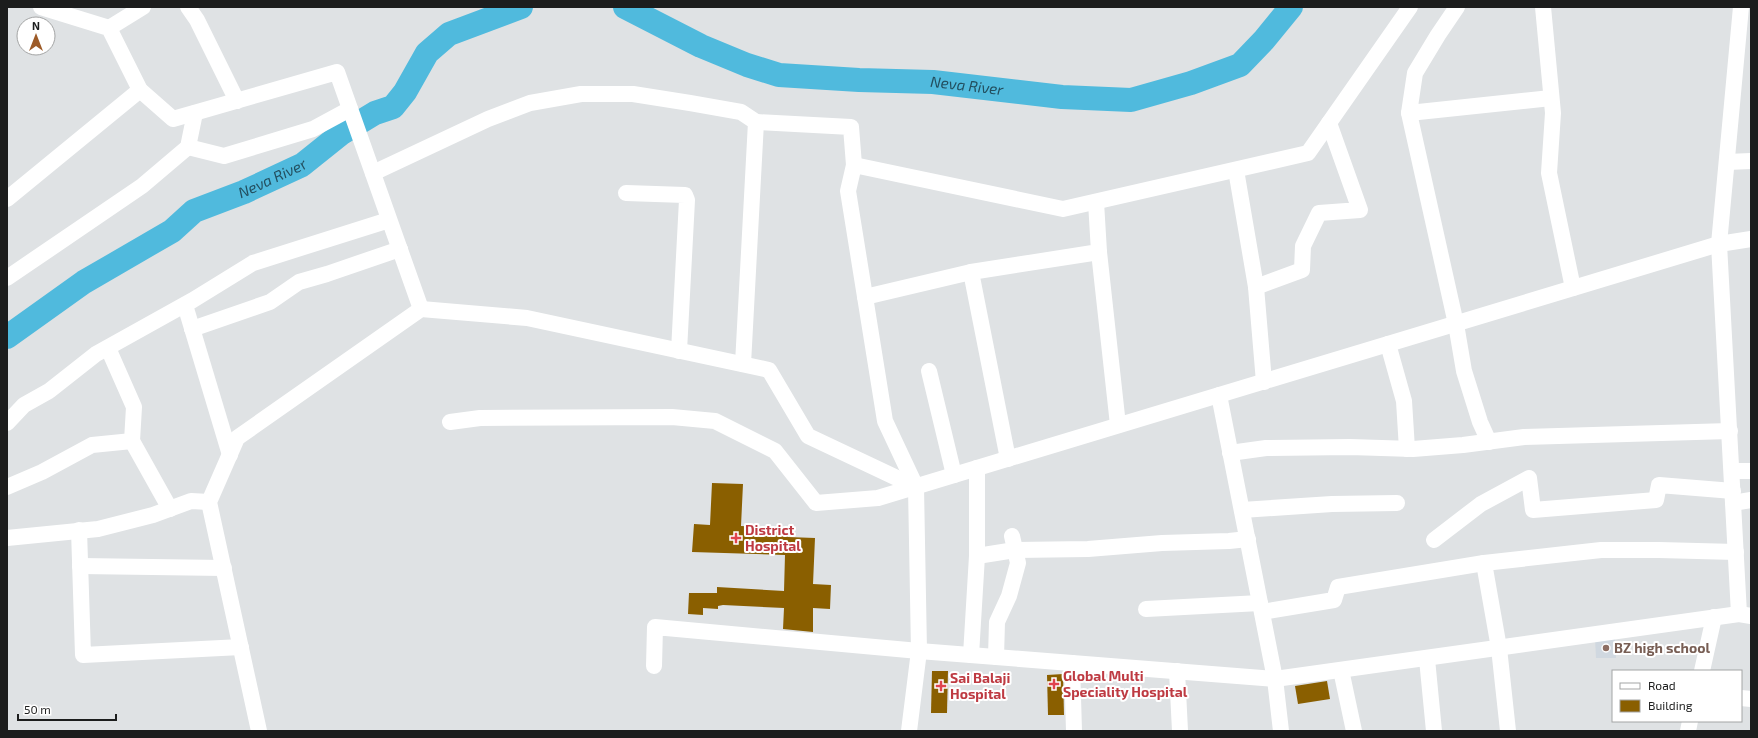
<svg xmlns="http://www.w3.org/2000/svg" width="1758" height="738" font-family="'Exo 2',sans-serif">
<style>
.built{fill:#d0d8e0}
.lines{fill:none;stroke-linecap:round;stroke-linejoin:round}
.river{stroke:#50badd;stroke-width:24}
.building{fill:#8a5f00}
.minor{stroke:#fff;stroke-width:16}
.health-dot{fill:#e0444e;stroke:#fff;stroke-width:1.5}
.education-dot{fill:#8d6e63;stroke:#fff;stroke-width:1.5}
.labels{text-anchor:middle;stroke-width:4;stroke-linejoin:round;paint-order:stroke}
.health-label{font-size:14px;font-weight:bold;fill:#be3a42;stroke:#fff;text-anchor:start}
.education-label{font-size:14px;font-weight:bold;fill:#785e54;stroke:#fff;text-anchor:start}
.water-label{font-size:15px;font-style:italic;fill:#234f5f;stroke:#fff}
</style>
<rect width="100%" height="100%" fill="#dfe2e4"/>
<polygon class="built" points="1615,637 1616,658 1596,658 1595,638"/>
<g class="lines">
<g class="river">
<path id="s1" d="M 625,7 L 701,46 L 747,65 L 779,75 L 859,80 L 933,82 L 1062,97 L 1131,100 L 1191,83 L 1240,65 L 1264,40 L 1291,7"/>
<path id="s2" d="M 7,337 L 84,282 L 172,231 L 194,211 L 244,192 L 302,165 L 342,133 L 375,113 L 393,107 L 405,92 L 427,53 L 449,34 L 521,7"/>
</g>
</g>
<g class="building">
<polygon points="712,483 743,484 741,526 789,528 788,537 815,538 813,584 831,585 830,609 813,608 813,632 783,629 784,608 723,605 718,606 718,609 703,608 703,615 688,614 689,593 717,593 717,587 784,591 785,555 692,552 694,524 710,525"/>
<polygon points="932,671 948,671 947,713 931,713"/>
<polygon points="1063,674 1064,715 1048,715 1047,675"/>
<polygon points="1327,681 1330,699 1298,704 1295,686"/>
</g>
<g class="lines">
<g class="minor">
<polyline points="41,7 109,28 140,90 173,119 337,72 421,309"/>
<polyline points="188,7 197,20 237,101"/>
<polyline points="1457,7 1438,35 1415,73 1409,113 1551,98"/>
<polyline points="1543,7 1553,113 1549,173 1573,288"/>
<polyline points="109,28 143,7"/>
<polyline points="1409,113 1456,324 1464,371 1480,422 1489,442"/>
<polyline points="756,122 851,127 854,165"/>
<polyline points="188,147 224,156 313,129 350,109"/>
<polyline points="1727,162 1751,161"/>
<polyline points="1236,170 1256,287 1264,382"/>
<polyline points="373,173 488,119 530,103 581,94 633,94 690,103 741,112 756,122 743,364"/>
<polyline points="626,193 685,195 687,200 679,351"/>
<polyline points="7,199 140,90"/>
<polyline points="1099,252 1118,425"/>
<polyline points="971,272 1099,252 1096,202"/>
<polyline points="7,278 142,186 188,147 195,113"/>
<polyline points="1256,287 1302,270 1303,246 1319,213 1360,210 1329,123"/>
<polyline points="865,297 971,272 1008,459"/>
<polyline points="185,305 230,455"/>
<polyline points="192,329 270,302 299,282 327,274 400,249"/>
<polyline points="1388,344 1404,401 1407,449"/>
<polyline points="929,371 954,475"/>
<polyline points="1219,395 1275,679 1281,731"/>
<polyline points="450,422 480,418 672,417 715,421 775,451 816,503 878,498 1719,244 1751,239"/>
<polyline points="7,423 24,405 49,391 96,354 193,300 253,263 389,220"/>
<polyline points="132,441 170,509"/>
<polyline points="1230,453 1266,448 1350,447 1413,449 1463,445 1524,437 1730,431"/>
<polyline points="1732,471 1751,471"/>
<polyline points="7,487 42,472 92,445 132,441 134,407 108,348"/>
<polyline points="916,487 885,421 848,191 854,165 1063,209 1308,153 1410,7"/>
<polyline points="1733,503 1751,500"/>
<polyline points="1242,510 1332,504 1397,503"/>
<polyline points="79,530 83,655 241,647"/>
<polyline points="7,538 98,529 153,515 191,501 209,502"/>
<polyline points="1434,540 1481,504 1529,478 1533,510 1656,500 1659,485 1733,491"/>
<polyline points="977,556 1015,550 1088,549 1162,543 1229,541 1248,539"/>
<polyline points="1484,563 1499,648 1508,731"/>
<polyline points="80,566 224,568"/>
<polyline points="1146,609 1260,603"/>
<polyline points="1262,612 1334,600 1338,587 1484,563 1601,550 1659,550 1736,552"/>
<polyline points="1739,614 1719,244 1741,7"/>
<polyline points="971,655 977,556 977,468"/>
<polyline points="996,657 997,622 1009,596 1018,563 1012,536"/>
<polyline points="1427,659 1434,731"/>
<polyline points="1072,663 1074,731"/>
<polyline points="654,666 655,627 919,651 1275,679 1739,614 1751,616"/>
<polyline points="1341,670 1354,731"/>
<polyline points="1177,671 1180,731"/>
<polyline points="1702,671 1714,617"/>
<polyline points="1741,698 1751,699"/>
<polyline points="259,731 209,502 237,438 421,309 527,318 769,370 808,436 916,487 919,651 909,731"/>
<polyline points="1688,731 1690,721"/>
</g>
</g>
<g class="health-dot">
<path d="M734 532h4v4h4v4h-4v4h-4v-4h-4v-4h4z"/>
<path d="M1052 678h4v4h4v4h-4v4h-4v-4h-4v-4h4z"/>
<path d="M939 680h4v4h4v4h-4v4h-4v-4h-4v-4h4z"/>
</g>
<circle class="education-dot" cx="1606" cy="648" r="4"/>
<g class="labels">
<g class="health-label">
<text x="745" y="535">District<tspan x="745" dy="16">Hospital</tspan></text>
<text x="1063" y="681">Global Multi<tspan x="1063" dy="16">Speciality Hospital</tspan></text>
<text x="950" y="683">Sai Balaji<tspan x="950" dy="16">Hospital</tspan></text>
</g>
<g class="education-label">
<text x="1614" y="653">BZ high school</text>
</g>
<g class="water-label">
<text dy="5" stroke="none"><textPath href="#s1" startOffset="357">Neva River</textPath></text>
<text dy="5" stroke="none"><textPath href="#s2" startOffset="311">Neva River</textPath></text>
</g>
</g>
<rect width="1758" height="738" fill="none" stroke="#1c1d1d" stroke-width="16"/>
<rect x="1612" y="670" width="130" height="52" fill="#ffffff" stroke="#a4a5a5"/>
<rect x="1620" y="683" width="20" height="6" fill="#ffffff" stroke="#a4a5a5"/>
<text x="1648" y="690" font-size="12" fill="#1c1d1d">Road</text>
<rect x="1620" y="700" width="20" height="12" fill="#8a5f00" stroke="#a4a5a5"/>
<text x="1648" y="710" font-size="12" fill="#1c1d1d">Building</text>
<g transform="translate(36 36)"><circle r="19" fill="#ffffff" stroke="#a4a5a5"/>
<path d="M0-3L7 15L0 10L-7 15Z" fill="#9d5b28"/>
<text y="-6" font-size="11" font-weight="bold" text-anchor="middle" fill="#1c1d1d">N</text>
</g>
<path d="M18 714v6h98v-6" fill="none" stroke="#1c1d1d" stroke-width="2"/>
<text x="24" y="714" font-size="12" fill="#1c1d1d" stroke="#ffffff" stroke-width="3" paint-order="stroke">50 m</text>
</svg>
